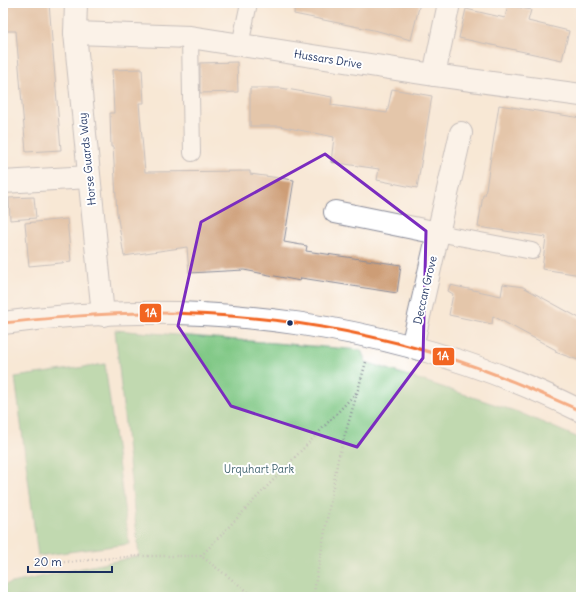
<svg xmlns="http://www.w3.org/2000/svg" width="584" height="600" font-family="Delius,sans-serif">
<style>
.green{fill:#7fc784;stroke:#4d7b71}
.building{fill:#cd9d76}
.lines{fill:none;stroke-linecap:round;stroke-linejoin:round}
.service-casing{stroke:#8a8c9a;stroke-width:18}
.minor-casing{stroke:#8a8c9a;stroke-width:24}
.path{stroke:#8a8c9a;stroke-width:2.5;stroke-dasharray:1 3;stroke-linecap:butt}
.service{stroke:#fff;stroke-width:16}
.minor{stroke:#fff;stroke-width:22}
.bus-1-casing{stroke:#fff;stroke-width:6}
.bus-1{stroke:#f26522;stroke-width:3}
.marked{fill:none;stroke:#7b2cbf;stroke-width:3;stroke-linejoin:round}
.bus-dot{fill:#1b2f5e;stroke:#fff;stroke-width:1.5}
.labels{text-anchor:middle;stroke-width:4;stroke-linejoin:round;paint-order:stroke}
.street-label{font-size:11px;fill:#1b2f5e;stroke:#fff}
.park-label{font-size:11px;fill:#395d69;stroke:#fff}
.line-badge{stroke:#fff;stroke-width:1.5}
.badge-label{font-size:11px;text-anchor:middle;font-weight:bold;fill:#fff}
</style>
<rect width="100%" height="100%" fill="#fff"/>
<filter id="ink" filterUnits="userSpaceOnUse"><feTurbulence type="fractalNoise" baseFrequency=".025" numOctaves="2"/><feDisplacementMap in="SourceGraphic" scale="8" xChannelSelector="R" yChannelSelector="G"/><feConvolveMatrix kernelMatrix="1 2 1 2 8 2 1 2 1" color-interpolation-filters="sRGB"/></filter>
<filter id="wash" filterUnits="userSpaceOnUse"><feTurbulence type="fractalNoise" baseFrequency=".012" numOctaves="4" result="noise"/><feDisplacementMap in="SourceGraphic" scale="16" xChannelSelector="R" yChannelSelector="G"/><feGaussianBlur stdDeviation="0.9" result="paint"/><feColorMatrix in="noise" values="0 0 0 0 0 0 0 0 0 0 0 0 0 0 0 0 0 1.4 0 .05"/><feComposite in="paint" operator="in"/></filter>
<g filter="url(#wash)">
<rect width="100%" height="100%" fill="#f8e8d6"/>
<g class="green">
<polygon points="115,330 361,350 366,362 518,412 581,439 581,597 3,597 3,585 139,556"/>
<polygon points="105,364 129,544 38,556 15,377"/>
</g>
<g id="blocks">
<g class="building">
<polygon points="3,3 49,3 61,150 26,152 16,31 3,31"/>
<polygon points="295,3 420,3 411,40 378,31 294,14"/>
<polygon points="508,5 531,10 528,21 569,31 562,60 459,38 466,9 505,18"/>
<polygon points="237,62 238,92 200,93 200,63"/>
<polygon points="142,69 144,103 139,103 145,172 250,171 250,174 294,180 284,242 307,246 306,251 401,265 397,293 301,278 300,281 244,270 189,273 187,247 124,256 117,213 113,147 111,147 110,113 114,113 112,70"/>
<polygon points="250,88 281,88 332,97 331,105 387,113 392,89 432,96 417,188 377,180 379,169 331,162 334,137 279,126 250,126"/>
<polygon points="499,105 581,118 581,275 542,269 546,237 478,227 483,195 485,195"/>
<polygon points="34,197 36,218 10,220 9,198"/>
<polygon points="67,219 71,262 29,266 25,223"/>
<polygon points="503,284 523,287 581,319 581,361 555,352 556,350 493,316 492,324 449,315 453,294 448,291 450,285 501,296"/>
</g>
</g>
</g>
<g filter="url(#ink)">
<use href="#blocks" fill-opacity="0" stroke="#8a8c9a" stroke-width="1"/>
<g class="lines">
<g class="service-casing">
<g id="service">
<polyline points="190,37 192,153"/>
<polyline points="240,45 249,3"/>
<polyline points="438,233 532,251"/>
</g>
</g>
<g class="minor-casing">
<g id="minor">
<polyline points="76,3 75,33 103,315"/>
<polyline points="75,33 190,37 434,75 581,95"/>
<polyline points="434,75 449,3"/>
<polyline points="3,182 89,177"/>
<polyline points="335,212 438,233"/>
<path d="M 3,323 C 200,296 402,322 581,411"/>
<polyline points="412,347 461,133"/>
</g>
</g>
<g class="path">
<polyline points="201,556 357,392"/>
<polyline points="40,564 139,556 201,556 255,597"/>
<polyline points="313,597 338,459 366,362"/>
</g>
<use href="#service" class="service"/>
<use href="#minor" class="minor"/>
<g class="bus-1-casing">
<path id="bus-1" d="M 3,323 C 52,318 101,313 151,313 C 249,313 350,327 443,356 C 491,371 536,391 581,411"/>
</g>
<use href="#bus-1" class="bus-1"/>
</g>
</g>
<path d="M0 0H584V600H0ZM 325,154 L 426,231 L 423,358 L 357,447 L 231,406 L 178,326 L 201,222 Z" fill="#f8e8d6" fill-opacity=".55" fill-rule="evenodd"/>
<path class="marked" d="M 325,154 L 426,231 L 423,358 L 357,447 L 231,406 L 178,326 L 201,222 Z"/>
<circle class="bus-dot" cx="290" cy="323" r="3.5"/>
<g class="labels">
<g class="street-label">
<text transform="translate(328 59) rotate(9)" y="4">Hussars Drive</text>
<text transform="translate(87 159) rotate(-96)" y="4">Horse Guards Way</text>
<text transform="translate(425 290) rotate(-77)" y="4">Deccan Grove</text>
</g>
<g class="park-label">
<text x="259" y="473">Urquhart Park</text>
</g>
</g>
<g class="line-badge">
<rect x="139" y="303" width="23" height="20" rx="4" fill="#f26522"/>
<rect x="432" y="347" width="23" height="19" rx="4" fill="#f26522"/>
</g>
<g class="badge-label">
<text x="151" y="317">1A</text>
<text x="443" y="360">1A</text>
</g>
<rect width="584" height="600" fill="none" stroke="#fff" stroke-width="16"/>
<path d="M28 566v6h84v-6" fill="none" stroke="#1b2f5e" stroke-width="2"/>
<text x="34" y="566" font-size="12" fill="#1b2f5e" stroke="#ffffff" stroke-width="3" paint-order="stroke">20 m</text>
</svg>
